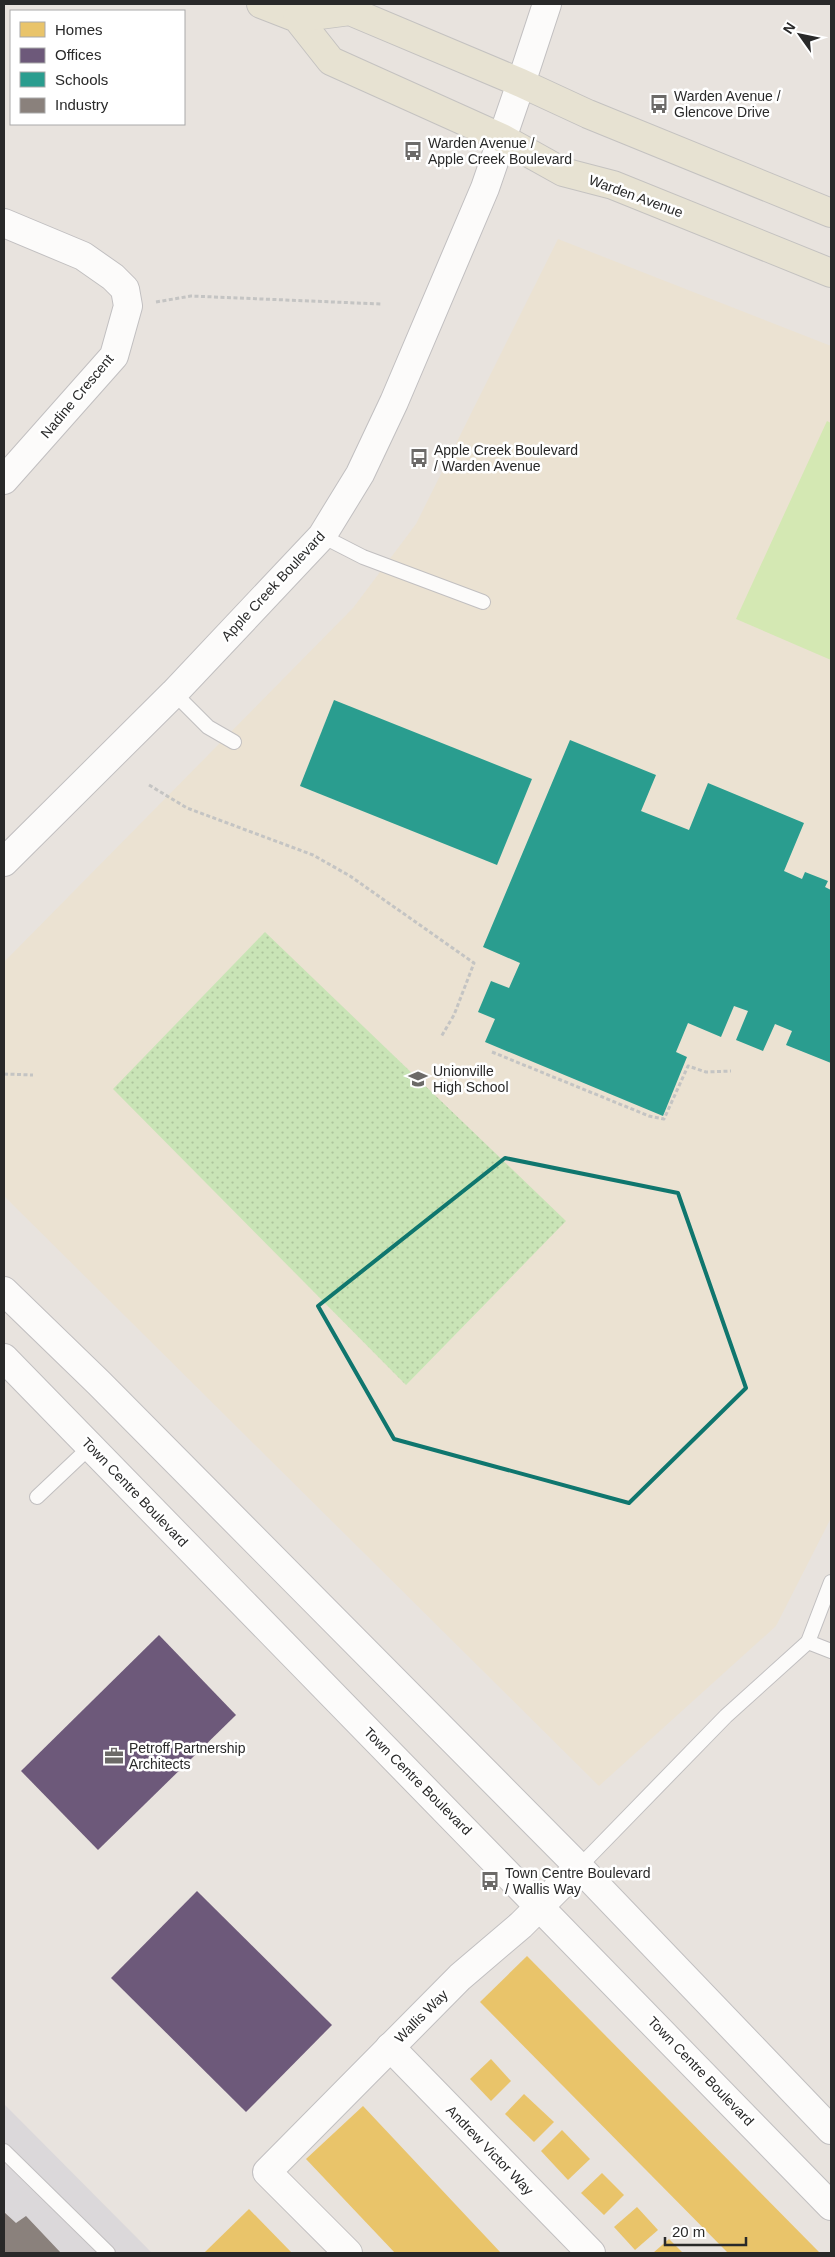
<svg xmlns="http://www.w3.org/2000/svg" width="835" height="2257" font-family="Arial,sans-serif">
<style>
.industrial{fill:#dbd8da}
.education{fill:#ebe2d2}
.park{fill:url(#park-dots)}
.pitch{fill:#d4e8b3}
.homes{fill:#e9c46a}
.offices{fill:#6d597a}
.schools{fill:#2a9d8f}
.industry{fill:#8a817c}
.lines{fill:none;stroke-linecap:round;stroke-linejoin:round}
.service-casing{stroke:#c1bfc0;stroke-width:16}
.minor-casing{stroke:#c1bfc0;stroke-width:30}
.tertiary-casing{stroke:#c1bfc0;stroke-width:30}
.secondary-casing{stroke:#c1bfc0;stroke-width:30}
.primary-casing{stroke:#c4c2c0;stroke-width:30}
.path{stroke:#c4c4c3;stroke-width:3;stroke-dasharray:4 2.5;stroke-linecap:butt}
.service{stroke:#fcfbfa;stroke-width:14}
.minor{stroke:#fcfbfa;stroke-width:28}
.tertiary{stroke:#fcfbfa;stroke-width:28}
.secondary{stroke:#fcfbfa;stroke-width:28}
.primary{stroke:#e7e2d2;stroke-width:28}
.marked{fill:none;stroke:#0f766e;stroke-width:4;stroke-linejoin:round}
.labels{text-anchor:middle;stroke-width:5;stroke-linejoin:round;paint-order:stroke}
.poi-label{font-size:14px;fill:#292929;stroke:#fff;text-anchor:start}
.street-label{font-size:14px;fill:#292929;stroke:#fff}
</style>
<defs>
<pattern id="park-dots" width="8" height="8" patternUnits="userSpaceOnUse" patternTransform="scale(1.25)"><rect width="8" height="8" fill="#c9e4b6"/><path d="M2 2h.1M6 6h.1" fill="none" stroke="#adc49c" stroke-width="1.8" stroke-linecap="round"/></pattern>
</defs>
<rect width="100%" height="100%" fill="#e8e3de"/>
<polygon class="industrial" points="4,2104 152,2253 4,2253"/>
<polygon class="education" points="558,239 831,346 831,1518 776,1626 599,1786 4,1196 4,962 353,608 416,524"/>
<polygon class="park" points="265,932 566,1221 406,1385 113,1089"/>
<polygon class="pitch" points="827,421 831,423 831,660 736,619"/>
<g class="homes">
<polygon points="527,1956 820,2253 728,2253 480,2002"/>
<polygon points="491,2059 511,2081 491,2101 470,2079"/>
<polygon points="524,2094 554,2122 534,2142 505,2114"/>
<polygon points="363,2106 501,2253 395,2253 306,2159"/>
<polygon points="562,2130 590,2159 568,2180 541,2151"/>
<polygon points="602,2173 624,2195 604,2215 581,2193"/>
<polygon points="637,2207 658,2230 635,2250 614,2227"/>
<polygon points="249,2209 292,2253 204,2253"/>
<polygon points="669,2239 683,2253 653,2253"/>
</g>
<g class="offices">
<polygon points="159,1635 236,1715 98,1850 21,1771"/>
<polygon points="197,1891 332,2025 246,2112 111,1978"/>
</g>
<g class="schools">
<polygon points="334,700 532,779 497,865 300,786"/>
<polygon points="570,740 656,775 641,811 689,830 708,783 804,823 784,871 802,879 805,872 828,881 825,887 831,890 831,1063 786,1045 792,1031 775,1024 763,1051 736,1040 748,1011 734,1006 721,1037 688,1023 676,1052 687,1057 663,1116 485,1042 495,1019 478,1012 491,981 509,988 520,963 483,947"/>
</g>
<polygon class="industry" points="4,2212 16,2223 26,2216 61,2253 4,2253"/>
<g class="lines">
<g class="service-casing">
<g id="service">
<polyline points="322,536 363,557 483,602"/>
<polyline points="174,693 208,727 234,742"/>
<polyline points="37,1497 91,1446"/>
<polyline points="808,1642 831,1651"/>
<polyline points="579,1867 726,1716 808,1642 831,1582"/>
<polyline points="4,2151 108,2253"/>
</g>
</g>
<g class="minor-casing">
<g id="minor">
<polyline points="4,223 83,256 113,277 125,289 128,306 114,356 4,480"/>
<polyline points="390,2047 591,2253"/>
<polyline points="348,2253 267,2172 460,1977 521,1925 579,1867"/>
</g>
</g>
<g class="tertiary-casing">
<polyline id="tertiary" points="521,83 547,4"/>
</g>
<g class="secondary-casing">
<g id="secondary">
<polyline points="4,862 174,693 322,536 360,474 394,402 485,188 521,83"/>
<polyline points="4,1291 99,1383 579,1867 831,2130"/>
<polyline points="4,1358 831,2206"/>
</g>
</g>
<g class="primary-casing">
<g id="primary">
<polyline points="261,4 297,18 331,61 502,138 563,172 613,185 831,273"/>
<polyline points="297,18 350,11 521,83 588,114 831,213"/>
</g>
</g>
<g class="path">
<polyline points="156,302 191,296 381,304"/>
<polyline points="149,785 187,808 313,855 350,876 474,963 454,1015 441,1037"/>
<polyline points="492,1052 649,1116 664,1119 688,1066 706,1072 731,1071"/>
<polyline points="4,1074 33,1075"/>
</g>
<use href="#service" class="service"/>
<use href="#minor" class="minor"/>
<use href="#tertiary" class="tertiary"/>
<use href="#secondary" class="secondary"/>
<use href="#primary" class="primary"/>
</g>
<path class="marked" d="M 505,1158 L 678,1193 L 746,1388 L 629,1503 L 394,1439 L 318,1306 Z"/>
<defs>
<g id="bus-bare" transform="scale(1.5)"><path d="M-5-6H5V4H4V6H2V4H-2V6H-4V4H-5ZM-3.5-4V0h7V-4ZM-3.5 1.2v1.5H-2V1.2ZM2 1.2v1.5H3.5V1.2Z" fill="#6c6a68" stroke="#fff" stroke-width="2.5" paint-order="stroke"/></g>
<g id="school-bare" transform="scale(1.5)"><path d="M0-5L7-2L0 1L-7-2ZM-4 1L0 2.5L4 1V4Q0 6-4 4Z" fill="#6c6a68" stroke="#fff" stroke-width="2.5" paint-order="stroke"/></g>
<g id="office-bare" transform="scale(1.5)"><path d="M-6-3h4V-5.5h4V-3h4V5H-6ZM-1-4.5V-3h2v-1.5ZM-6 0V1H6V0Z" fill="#6c6a68" stroke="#fff" stroke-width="2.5" paint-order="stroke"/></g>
</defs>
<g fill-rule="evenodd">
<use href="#bus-bare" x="659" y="104"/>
<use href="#bus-bare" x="413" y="151"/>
<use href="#bus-bare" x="419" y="458"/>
<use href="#school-bare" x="418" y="1079"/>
<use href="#office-bare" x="114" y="1756"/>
<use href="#bus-bare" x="490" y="1881"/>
</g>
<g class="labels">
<g class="poi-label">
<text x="674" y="101">Warden Avenue /<tspan x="674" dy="16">Glencove Drive</tspan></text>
<text x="428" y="148">Warden Avenue /<tspan x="428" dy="16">Apple Creek Boulevard</tspan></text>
<text x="434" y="455">Apple Creek Boulevard<tspan x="434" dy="16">/ Warden Avenue</tspan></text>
<text x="433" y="1076">Unionville<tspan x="433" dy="16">High School</tspan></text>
<text x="129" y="1753">Petroff Partnership<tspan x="129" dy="16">Architects</tspan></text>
<text x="505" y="1878">Town Centre Boulevard<tspan x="505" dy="16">/ Wallis Way</tspan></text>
</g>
<g class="street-label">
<text transform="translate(636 196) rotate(20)" y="5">Warden Avenue</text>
<text transform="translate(77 396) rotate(-50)" y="5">Nadine Crescent</text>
<text transform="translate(273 586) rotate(-47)" y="5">Apple Creek Boulevard</text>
<text transform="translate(135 1492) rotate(46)" y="5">Town Centre Boulevard</text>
<text transform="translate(418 1781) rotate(45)" y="5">Town Centre Boulevard</text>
<text transform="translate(421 2016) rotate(-45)" y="5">Wallis Way</text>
<text transform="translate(701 2071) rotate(46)" y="5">Town Centre Boulevard</text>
<text transform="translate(490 2150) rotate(46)" y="5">Andrew Victor Way</text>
</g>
</g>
<rect width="835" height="2257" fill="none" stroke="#292929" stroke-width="10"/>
<rect x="10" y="10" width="175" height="115" fill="#ffffff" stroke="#a9a9a9"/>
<rect x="20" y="22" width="25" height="15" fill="#e9c46a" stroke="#a9a9a9"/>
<text x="55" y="35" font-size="15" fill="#292929">Homes</text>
<rect x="20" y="48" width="25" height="15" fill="#6d597a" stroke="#a9a9a9"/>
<text x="55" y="60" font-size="15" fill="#292929">Offices</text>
<rect x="20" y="72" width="25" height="15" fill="#2a9d8f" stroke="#a9a9a9"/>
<text x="55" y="85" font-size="15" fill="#292929">Schools</text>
<rect x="20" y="98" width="25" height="15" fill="#8a817c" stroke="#a9a9a9"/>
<text x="55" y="110" font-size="15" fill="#292929">Industry</text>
<g transform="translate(800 35) rotate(303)" stroke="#ffffff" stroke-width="4" paint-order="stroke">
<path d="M0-4L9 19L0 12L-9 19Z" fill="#292929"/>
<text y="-8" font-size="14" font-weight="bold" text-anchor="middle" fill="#292929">N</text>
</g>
<path d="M665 2237v8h81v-8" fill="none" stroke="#292929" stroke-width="2.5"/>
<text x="672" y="2237" font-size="15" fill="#292929" stroke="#ffffff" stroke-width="4" paint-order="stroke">20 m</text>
</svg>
